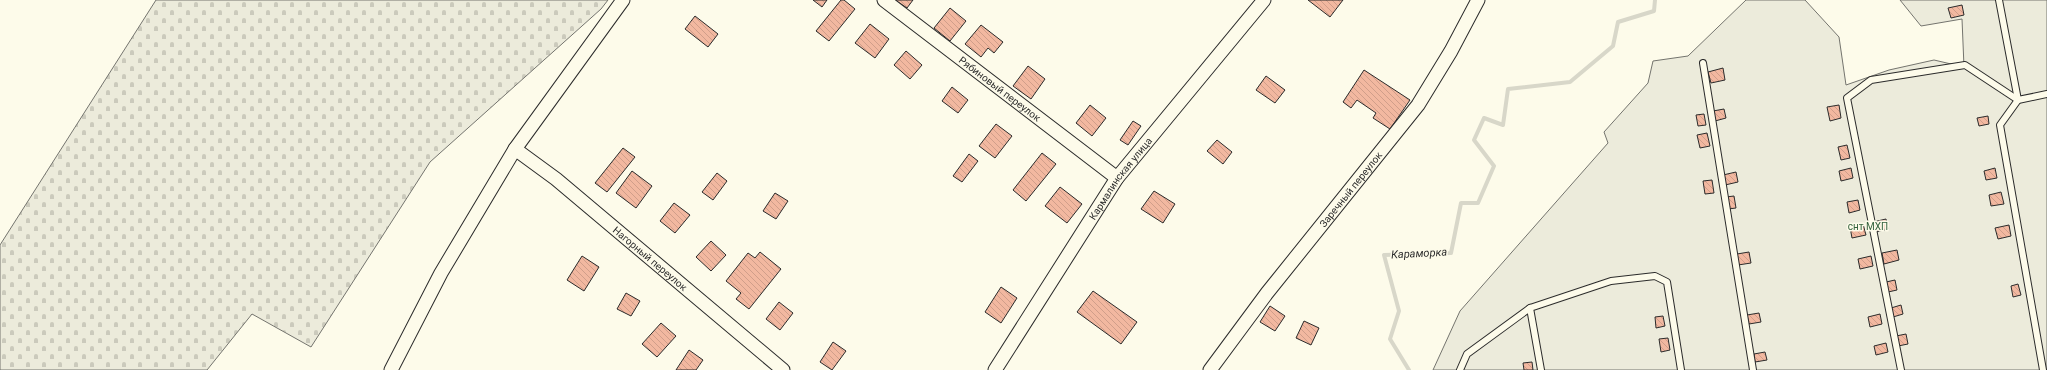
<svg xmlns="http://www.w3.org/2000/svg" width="2047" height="370" font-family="Roboto,sans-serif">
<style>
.cemetery{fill:url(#cemetery-stones);stroke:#74746e}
.garden{fill:#ecebdb;stroke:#74746e}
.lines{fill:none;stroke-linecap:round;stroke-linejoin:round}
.stream{stroke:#d8d7c9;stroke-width:4}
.building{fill:url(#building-back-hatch);stroke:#2b2b2b}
.service-casing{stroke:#2b2b2b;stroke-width:8}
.minor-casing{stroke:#2b2b2b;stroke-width:15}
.service{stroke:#fdfbea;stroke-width:6}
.minor{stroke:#fdfbea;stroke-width:13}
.labels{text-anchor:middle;stroke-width:3;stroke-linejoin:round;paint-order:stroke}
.street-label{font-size:10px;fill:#2b2b2b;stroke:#fdfbea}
.park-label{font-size:10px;fill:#34623c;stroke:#fdfbea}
.water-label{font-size:11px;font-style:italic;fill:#2b2b2b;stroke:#fdfbea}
</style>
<defs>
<pattern id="cemetery-stones" width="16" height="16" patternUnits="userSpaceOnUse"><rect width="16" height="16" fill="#ecebdb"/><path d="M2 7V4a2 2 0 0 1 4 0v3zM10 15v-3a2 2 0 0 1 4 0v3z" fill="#cbcabc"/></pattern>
<pattern id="building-back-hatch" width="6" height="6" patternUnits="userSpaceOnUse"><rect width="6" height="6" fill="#f2b8a0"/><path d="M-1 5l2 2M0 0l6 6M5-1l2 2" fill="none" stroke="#d09e8a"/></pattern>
</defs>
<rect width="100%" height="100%" fill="#fdfbea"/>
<polygon class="cemetery" points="156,0 608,0 601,9 430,162 311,347 252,314 207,370 0,370 0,245"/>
<polygon class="garden" points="1746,0 1805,0 1839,37 1846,85 1889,70 1934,60 1964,67 1962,19 1921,26 1900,0 2047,0 2047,370 1433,370 1460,311 1608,143 1604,132 1648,83 1653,61 1688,56"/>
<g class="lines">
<polyline class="stream" points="1409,370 1390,339 1399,311 1384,255 1451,253 1461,203 1478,203 1494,166 1474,140 1484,118 1503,125 1508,89 1570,82 1613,46 1618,22 1654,11 1655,0"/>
</g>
<g class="building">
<polygon points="813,0 827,0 822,7"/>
<polygon points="841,0 844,0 855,9 829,41 816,31"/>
<polygon points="895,0 913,0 907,8"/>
<polygon points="1308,0 1343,0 1330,17"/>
<polygon points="1962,5 1964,15 1951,18 1948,8"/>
<polygon points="950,8 966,21 950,41 934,28"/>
<polygon points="695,16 718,34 708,47 685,29"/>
<polygon points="870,24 889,39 875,58 855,43"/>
<polygon points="981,25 1003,42 994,53 988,48 981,57 965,44"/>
<polygon points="906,51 922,65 910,79 894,65"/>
<polygon points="1028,66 1045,79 1031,99 1013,86"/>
<polygon points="1723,68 1725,80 1711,83 1708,72"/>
<polygon points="1364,70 1410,100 1390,129 1373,118 1376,113 1357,100 1351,108 1343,102"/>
<polygon points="1266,76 1285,90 1275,103 1256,90"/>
<polygon points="952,87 968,100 958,113 942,101"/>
<polygon points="1090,105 1106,118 1092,136 1076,123"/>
<polygon points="1839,105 1841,118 1830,121 1827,107"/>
<polygon points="1724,109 1726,118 1715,121 1713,111"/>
<polygon points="1704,114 1706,125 1698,126 1696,115"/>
<polygon points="1988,116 1989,124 1979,126 1977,118"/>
<polygon points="1133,121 1141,126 1128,145 1120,140"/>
<polygon points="996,124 1012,136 995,158 979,146"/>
<polygon points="1707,133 1710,146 1700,148 1697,135"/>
<polygon points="1217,140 1232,152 1223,164 1207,151"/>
<polygon points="1847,145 1850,158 1841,160 1838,147"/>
<polygon points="623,148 635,157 607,192 595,183"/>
<polygon points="1042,153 1056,164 1026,201 1013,190"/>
<polygon points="969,154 978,161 962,182 953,176"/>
<polygon points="1851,168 1853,178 1841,181 1839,171"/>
<polygon points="1995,168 1997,178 1986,180 1984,171"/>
<polygon points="632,171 652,186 636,208 616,193"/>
<polygon points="1736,172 1738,182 1725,185 1723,175"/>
<polygon points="717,173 727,181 713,200 702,192"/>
<polygon points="1712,180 1714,193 1705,194 1703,181"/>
<polygon points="1060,187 1082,204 1067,223 1045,206"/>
<polygon points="1154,191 1175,204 1163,223 1141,209"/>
<polygon points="2001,192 2004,204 1991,206 1989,195"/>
<polygon points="775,193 788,201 776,219 763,211"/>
<polygon points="1734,196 1736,208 1728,209 1726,197"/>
<polygon points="1858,200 1860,210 1849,213 1847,202"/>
<polygon points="674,203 690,215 675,233 660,221"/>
<polygon points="1886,219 1888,229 1876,232 1873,222"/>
<polygon points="1863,224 1866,235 1852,238 1850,227"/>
<polygon points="2009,225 2011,236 1998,239 1995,228"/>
<polygon points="711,241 726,255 711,271 696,257"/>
<polygon points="1897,250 1899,260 1884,264 1882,253"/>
<polygon points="760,252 781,269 749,309 736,299 741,293 726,281 748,253 755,258"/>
<polygon points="1749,252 1751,263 1738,265 1737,254"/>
<polygon points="582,256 599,267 584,291 567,280"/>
<polygon points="1871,256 1873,266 1860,269 1858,259"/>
<polygon points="1895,280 1897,290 1888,292 1886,282"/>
<polygon points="2018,284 2021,295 2013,297 2011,286"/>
<polygon points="1001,287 1017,298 1001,323 985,312"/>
<polygon points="1093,291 1137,322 1121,344 1077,312"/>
<polygon points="626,293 640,301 631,316 617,309"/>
<polygon points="779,302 793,313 780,330 766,319"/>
<polygon points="1901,305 1903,314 1893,317 1891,308"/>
<polygon points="1270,306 1285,316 1275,331 1260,322"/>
<polygon points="1759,313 1761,322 1749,324 1747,315"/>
<polygon points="1880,314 1882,324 1870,327 1868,317"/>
<polygon points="1663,316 1665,326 1656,328 1655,317"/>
<polygon points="1304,321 1319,328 1311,345 1296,338"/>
<polygon points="661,323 676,336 657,357 642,344"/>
<polygon points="1906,334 1908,344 1898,346 1896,336"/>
<polygon points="1668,338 1670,350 1661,352 1659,339"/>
<polygon points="833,342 846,351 832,370 820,362"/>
<polygon points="1886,343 1888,352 1876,355 1874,346"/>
<polygon points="689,350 703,360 696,370 676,370"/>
<polygon points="1765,352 1767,360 1755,362 1754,354"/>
<polygon points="1532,362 1533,370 1524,370 1523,363"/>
</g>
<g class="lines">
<g class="service-casing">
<g id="service">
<polyline points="1999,0 2018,100 2000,125 2043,370"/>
<polyline points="1703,63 1753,370"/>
<polyline points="1460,370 1467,354 1530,308"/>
<polyline points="1541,370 1530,308 1611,281 1655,276 1667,282 1681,370"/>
<polyline points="1901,370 1847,98 1871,80 1965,65 2018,100 2047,94"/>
</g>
</g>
<g class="minor-casing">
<g id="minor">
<path id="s1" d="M 884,0 L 1117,178"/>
<path id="s2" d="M 515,149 L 556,179 L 783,370"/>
<polyline points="391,370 441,273 515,149 623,0"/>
<path id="s3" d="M 995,370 L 1117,178 L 1264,0"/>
<path id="s4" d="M 1210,370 L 1267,293 L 1418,105 L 1451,51 L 1478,0"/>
</g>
</g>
<use href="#service" class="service"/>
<use href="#minor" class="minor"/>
</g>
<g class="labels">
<g class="street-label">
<text dy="4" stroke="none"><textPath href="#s1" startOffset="146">Рябиновый переулок</textPath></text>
<text dy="4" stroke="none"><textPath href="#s3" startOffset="229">Кармалинская улица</textPath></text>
<text dy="4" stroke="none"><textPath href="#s4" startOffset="229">Заречный переулок</textPath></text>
<text dy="4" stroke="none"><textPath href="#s2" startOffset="174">Нагорный переулок</textPath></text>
</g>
<g class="park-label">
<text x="1868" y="230">снт МХП</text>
</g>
<g class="water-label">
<text transform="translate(1419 253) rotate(-3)" y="4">Караморка</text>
</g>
</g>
</svg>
